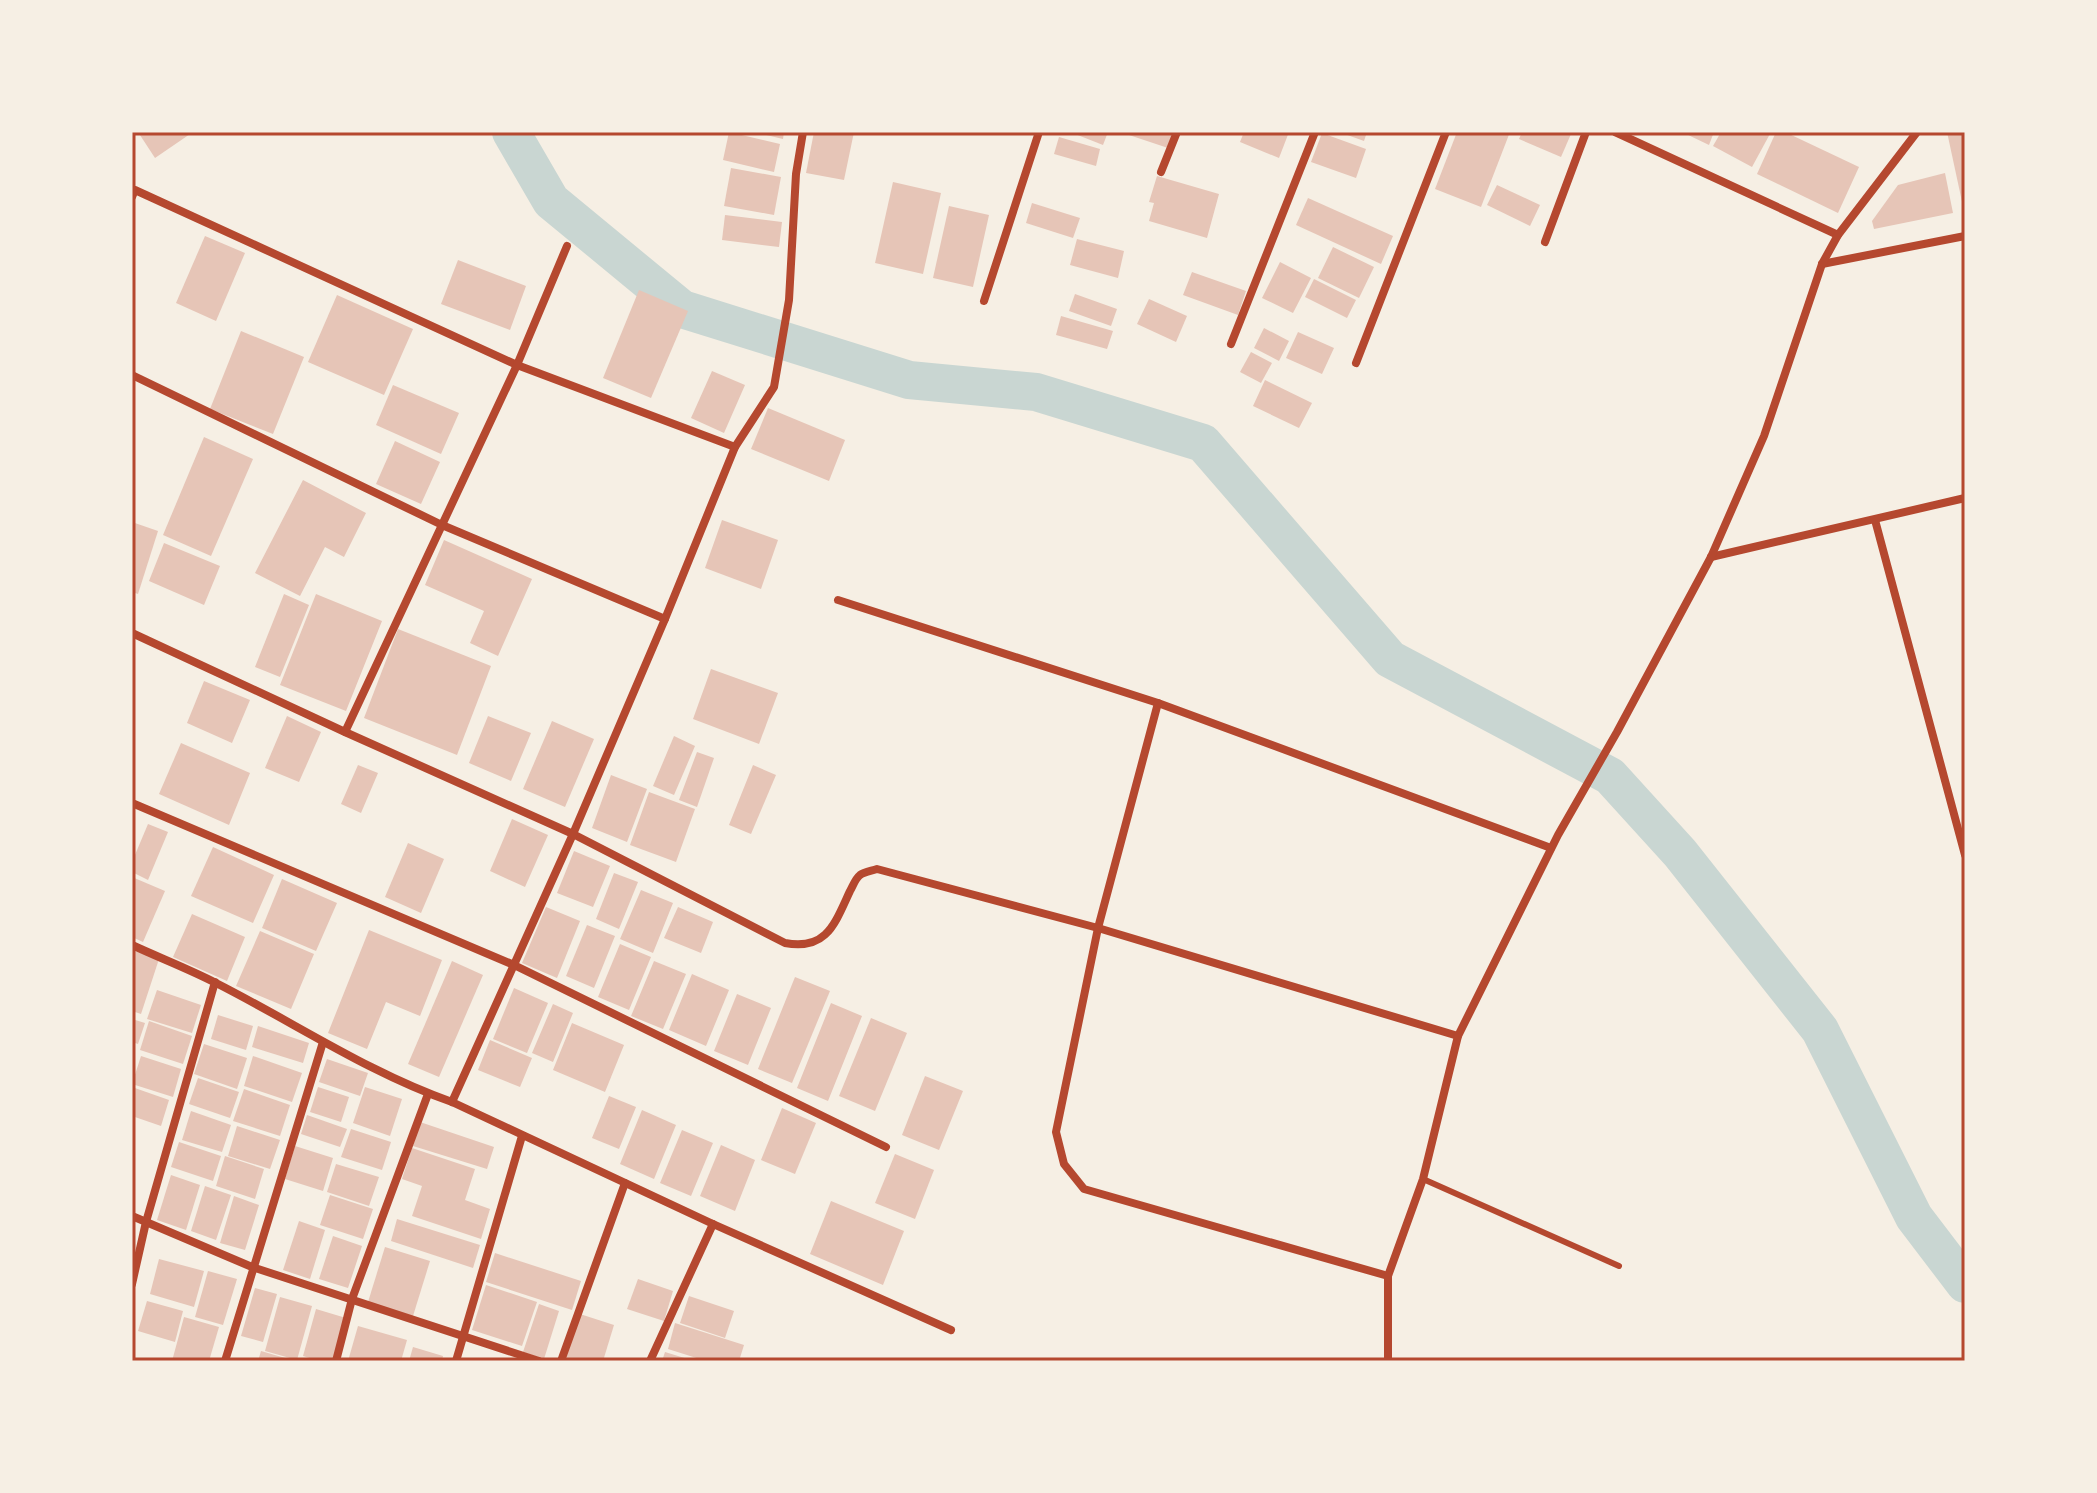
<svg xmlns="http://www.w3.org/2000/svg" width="2097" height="1493" font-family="Bitter,serif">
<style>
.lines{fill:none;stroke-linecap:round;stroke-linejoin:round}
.canal{stroke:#c9d6d2;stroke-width:38}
.building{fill:#e6c5b7}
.service{stroke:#b5482f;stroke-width:6}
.minor{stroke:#b5482f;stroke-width:8}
.neatline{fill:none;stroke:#b5482f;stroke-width:3}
</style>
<rect width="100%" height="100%" fill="#f6efe4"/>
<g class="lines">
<polyline class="canal" points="511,132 551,201 682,309 909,380 1036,392 1203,443 1390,659 1610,776 1680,853 1820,1030 1914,1217 1965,1284"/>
</g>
<g class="building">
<polygon points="138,132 193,132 155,158"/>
<polygon points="729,132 780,144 774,172 723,160"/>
<polygon points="753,132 784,132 783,139"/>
<polygon points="814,132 854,132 844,180 806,173"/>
<polygon points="1070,132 1108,132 1103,145"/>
<polygon points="1120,132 1173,132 1168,148"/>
<polygon points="1244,132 1289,132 1279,158 1240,142"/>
<polygon points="1339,132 1367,132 1364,141"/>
<polygon points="1457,132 1510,132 1481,207 1435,189"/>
<polygon points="1522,132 1568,132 1571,134 1561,157 1519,139"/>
<polygon points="1682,132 1714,132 1709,145"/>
<polygon points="1721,132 1771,132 1752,167 1713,146"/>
<polygon points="1776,132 1785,132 1859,167 1838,213 1757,174"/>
<polygon points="1947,132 1965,132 1965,211 1964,211"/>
<polygon points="1322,133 1366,149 1356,178 1311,162"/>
<polygon points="1059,137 1100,149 1096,166 1054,154"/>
<polygon points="731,168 781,177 774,215 724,206"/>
<polygon points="1945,173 1953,213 1874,229 1872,221 1898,185"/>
<polygon points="1157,176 1219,194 1207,238 1149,221 1154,203 1149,202"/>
<polygon points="893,182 941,193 923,274 875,263"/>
<polygon points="1497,185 1540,205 1530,226 1487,205"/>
<polygon points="1308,198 1393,236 1381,264 1296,225"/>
<polygon points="1032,203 1080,218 1073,238 1026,223"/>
<polygon points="949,206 989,215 973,287 933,278"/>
<polygon points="725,215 782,222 779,247 722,240"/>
<polygon points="205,236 245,253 216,321 176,303"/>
<polygon points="1077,239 1124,251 1118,278 1070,265"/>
<polygon points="1333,247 1374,267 1359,298 1318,278"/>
<polygon points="458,260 526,286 510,330 441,304"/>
<polygon points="1280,262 1311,278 1293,313 1262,298"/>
<polygon points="1192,272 1246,291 1238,315 1183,295"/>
<polygon points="1314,279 1356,300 1347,318 1305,297"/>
<polygon points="639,290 688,311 651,398 603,378"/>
<polygon points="1075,294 1117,309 1111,326 1069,311"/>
<polygon points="337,295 413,329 384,395 308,362"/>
<polygon points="1149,299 1187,316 1176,342 1137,324"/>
<polygon points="1061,316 1113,331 1107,349 1056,335"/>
<polygon points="1264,328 1289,341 1279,361 1254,348"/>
<polygon points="241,331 304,357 273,434 210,409"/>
<polygon points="1298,332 1334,348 1322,374 1286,358"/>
<polygon points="1251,352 1272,363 1261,383 1240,372"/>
<polygon points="712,371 745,385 724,433 691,418"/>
<polygon points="1265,380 1312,403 1299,428 1253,406"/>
<polygon points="393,385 459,413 441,454 376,425"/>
<polygon points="768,408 845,440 829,481 751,449"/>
<polygon points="204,437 253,459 211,556 163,535"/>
<polygon points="395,441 440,462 421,504 376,484"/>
<polygon points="303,480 366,513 344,557 325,547 300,596 255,573"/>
<polygon points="722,520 778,540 761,589 705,568"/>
<polygon points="132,522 158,531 138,594 132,592"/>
<polygon points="444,540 532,579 498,656 470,643 484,611 425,585"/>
<polygon points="164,543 220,566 204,605 149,581"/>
<polygon points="284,594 309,605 280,677 255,667"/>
<polygon points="316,594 382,621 346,711 280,685"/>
<polygon points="398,629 491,666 457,755 364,718"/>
<polygon points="711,669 778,693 759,744 693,719"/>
<polygon points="204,681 250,700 232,743 187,723"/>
<polygon points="287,716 321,732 299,782 265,768"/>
<polygon points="488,716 531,733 511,781 469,763"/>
<polygon points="552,721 594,739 565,807 523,789"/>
<polygon points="674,736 695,746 674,795 653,786"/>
<polygon points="181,743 250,773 229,825 159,794"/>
<polygon points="697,752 714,758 697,807 679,800"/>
<polygon points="358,765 378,773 361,813 341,804"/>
<polygon points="753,765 776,775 751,834 729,825"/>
<polygon points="611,775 647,789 627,842 592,828"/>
<polygon points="649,792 695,809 676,862 630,845"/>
<polygon points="512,819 548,835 525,887 490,871"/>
<polygon points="148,824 168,832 148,880 132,872 132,862"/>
<polygon points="408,843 444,859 421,913 385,897"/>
<polygon points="213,847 274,875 253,923 191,896"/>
<polygon points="574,851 610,866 593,907 557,893"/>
<polygon points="614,873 638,882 619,929 596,919"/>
<polygon points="132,877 165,891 143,942 132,937"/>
<polygon points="282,879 337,903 316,951 262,928"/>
<polygon points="641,890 673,903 653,953 620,939"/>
<polygon points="546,907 580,921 557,978 522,963"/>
<polygon points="678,907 713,922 701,953 664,938"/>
<polygon points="192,914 245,937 227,981 173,957"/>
<polygon points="587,925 615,936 594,988 566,976"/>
<polygon points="369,930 442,960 420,1016 386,1002 367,1049 328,1033"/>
<polygon points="260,931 314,954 291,1009 236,986"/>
<polygon points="620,944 651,957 629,1010 598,997"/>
<polygon points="132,950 159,959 141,1014 132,1011"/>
<polygon points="452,961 483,975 439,1077 408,1064"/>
<polygon points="654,961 686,974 663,1029 631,1016"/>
<polygon points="692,974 729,990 706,1046 669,1030"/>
<polygon points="795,977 830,991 792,1083 758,1069"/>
<polygon points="514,988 548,1003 527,1053 493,1039"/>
<polygon points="157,990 201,1005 192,1033 147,1019"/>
<polygon points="737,994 771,1008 748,1065 714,1051"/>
<polygon points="831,1003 862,1016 828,1101 797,1088"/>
<polygon points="553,1004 573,1013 553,1062 532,1053"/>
<polygon points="218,1015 253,1026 246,1050 211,1039"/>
<polygon points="871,1018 907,1033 875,1111 839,1096"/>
<polygon points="132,1019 145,1023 138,1044 132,1042"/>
<polygon points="149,1021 192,1036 183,1064 140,1050"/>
<polygon points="572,1023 624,1045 605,1092 553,1070"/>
<polygon points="258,1026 309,1043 303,1063 252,1047"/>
<polygon points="490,1040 532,1058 520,1087 478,1070"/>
<polygon points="204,1044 247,1058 237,1089 194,1074"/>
<polygon points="141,1056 181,1069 173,1097 132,1084"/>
<polygon points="253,1056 302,1073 292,1102 244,1086"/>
<polygon points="327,1059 368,1073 360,1096 319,1082"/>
<polygon points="925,1076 963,1091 939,1150 902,1135"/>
<polygon points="198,1078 239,1092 230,1118 189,1104"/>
<polygon points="132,1087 169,1100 161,1126 132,1116"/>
<polygon points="318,1087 349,1097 341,1122 310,1112"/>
<polygon points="365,1087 402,1099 390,1136 353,1123"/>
<polygon points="244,1089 290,1105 280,1136 233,1121"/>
<polygon points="609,1096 636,1107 619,1149 592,1138"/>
<polygon points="782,1108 816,1123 795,1174 761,1160"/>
<polygon points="642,1110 676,1125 654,1179 620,1164"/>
<polygon points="191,1111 231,1125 222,1152 182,1140"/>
<polygon points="307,1115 347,1129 340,1147 301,1134"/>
<polygon points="420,1122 494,1147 487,1169 413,1146"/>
<polygon points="237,1126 280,1140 270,1169 228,1156"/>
<polygon points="351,1129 391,1142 382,1170 341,1157"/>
<polygon points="682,1130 713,1143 691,1196 660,1183"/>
<polygon points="179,1142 221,1156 213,1181 171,1167"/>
<polygon points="721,1145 755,1160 735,1211 700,1196"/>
<polygon points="295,1146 333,1158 323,1191 285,1179"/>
<polygon points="412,1148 475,1169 465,1200 490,1209 481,1239 412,1216 422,1186 402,1179"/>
<polygon points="895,1154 934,1170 915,1219 875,1203"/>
<polygon points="225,1156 264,1169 255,1199 216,1186"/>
<polygon points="336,1164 379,1177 369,1206 327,1192"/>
<polygon points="171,1175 200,1185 186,1230 157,1220"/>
<polygon points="205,1186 231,1195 216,1240 191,1231"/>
<polygon points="330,1195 373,1209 363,1239 320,1225"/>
<polygon points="234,1196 259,1205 245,1250 220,1243"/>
<polygon points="831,1201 904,1231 883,1285 810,1254"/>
<polygon points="397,1219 480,1245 473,1268 391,1241"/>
<polygon points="299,1221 325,1230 310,1279 283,1270"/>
<polygon points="333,1236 362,1246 348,1288 319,1279"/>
<polygon points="385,1247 430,1261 413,1316 368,1302"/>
<polygon points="495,1253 581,1281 572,1310 486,1282"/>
<polygon points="159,1259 204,1271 194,1307 150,1294"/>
<polygon points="208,1271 237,1279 223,1325 195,1317"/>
<polygon points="638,1279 673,1291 664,1321 627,1309"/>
<polygon points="486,1285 537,1302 522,1346 472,1330"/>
<polygon points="255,1288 277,1294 263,1342 241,1336"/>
<polygon points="689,1296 734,1311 725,1338 680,1323"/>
<polygon points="280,1297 312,1306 297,1360 265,1351"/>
<polygon points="147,1301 183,1311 175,1342 138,1331"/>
<polygon points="539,1304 559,1311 544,1359 523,1352"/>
<polygon points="316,1309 346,1318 334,1361 319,1361 303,1356"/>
<polygon points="580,1314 614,1325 603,1361 565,1361"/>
<polygon points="184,1317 219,1327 209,1361 172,1361"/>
<polygon points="675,1323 744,1345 739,1361 706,1361 668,1349"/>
<polygon points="358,1326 407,1340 401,1361 348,1361"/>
<polygon points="413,1347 443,1356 442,1361 409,1361"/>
<polygon points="261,1351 292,1360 292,1361 258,1361"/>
<polygon points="665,1352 691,1360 691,1361 662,1361"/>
</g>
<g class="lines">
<polyline class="service" points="1423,1179 1619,1266"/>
<g class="minor">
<polyline points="1615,132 1838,235"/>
<polyline points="1161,172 1177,132"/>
<polyline points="132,197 135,190 517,365 735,447"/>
<polyline points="1545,242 1586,132"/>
<polyline points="1822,264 1965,236"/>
<polyline points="984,301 1039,132"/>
<polyline points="1231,344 1315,132"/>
<polyline points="1356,363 1446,132"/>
<polyline points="132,375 442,525 665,619"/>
<polyline points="1875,520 1965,855"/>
<polyline points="1711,557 1965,498"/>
<polyline points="838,600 1158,703 1551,848"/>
<path d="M 132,633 L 345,732 L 573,834 L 785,943 C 827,951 835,923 850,891 C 853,886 855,879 860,875 C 864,872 871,871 877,869 L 1098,928 L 1458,1036"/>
<polyline points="1158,703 1098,928 1056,1132 1064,1164 1084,1189 1388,1276"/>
<polyline points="345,732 517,365 567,246"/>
<polyline points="132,803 514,965 886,1147"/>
<path d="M 132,945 C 160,958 189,969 216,983 C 295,1023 369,1073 452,1102 L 713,1224 L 951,1330"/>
<polyline points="452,1102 573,834 665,619 735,447 774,387 789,300 796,174 803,132"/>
<polyline points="132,1216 252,1267 539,1361"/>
<polyline points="132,1284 146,1222 215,982"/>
<polyline points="225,1361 323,1042"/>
<polyline points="336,1361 352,1299 428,1094"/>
<polyline points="456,1361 522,1136"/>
<polyline points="561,1361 625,1183"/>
<polyline points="650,1361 713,1224"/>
<polyline points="1388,1361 1388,1276 1423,1179 1458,1036 1558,835 1617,732 1711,557 1764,436 1822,264 1838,235 1917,132"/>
</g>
</g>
<rect width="2097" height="1493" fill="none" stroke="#f6efe4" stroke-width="268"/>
<rect x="134" y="134" width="1829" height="1225" class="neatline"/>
</svg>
